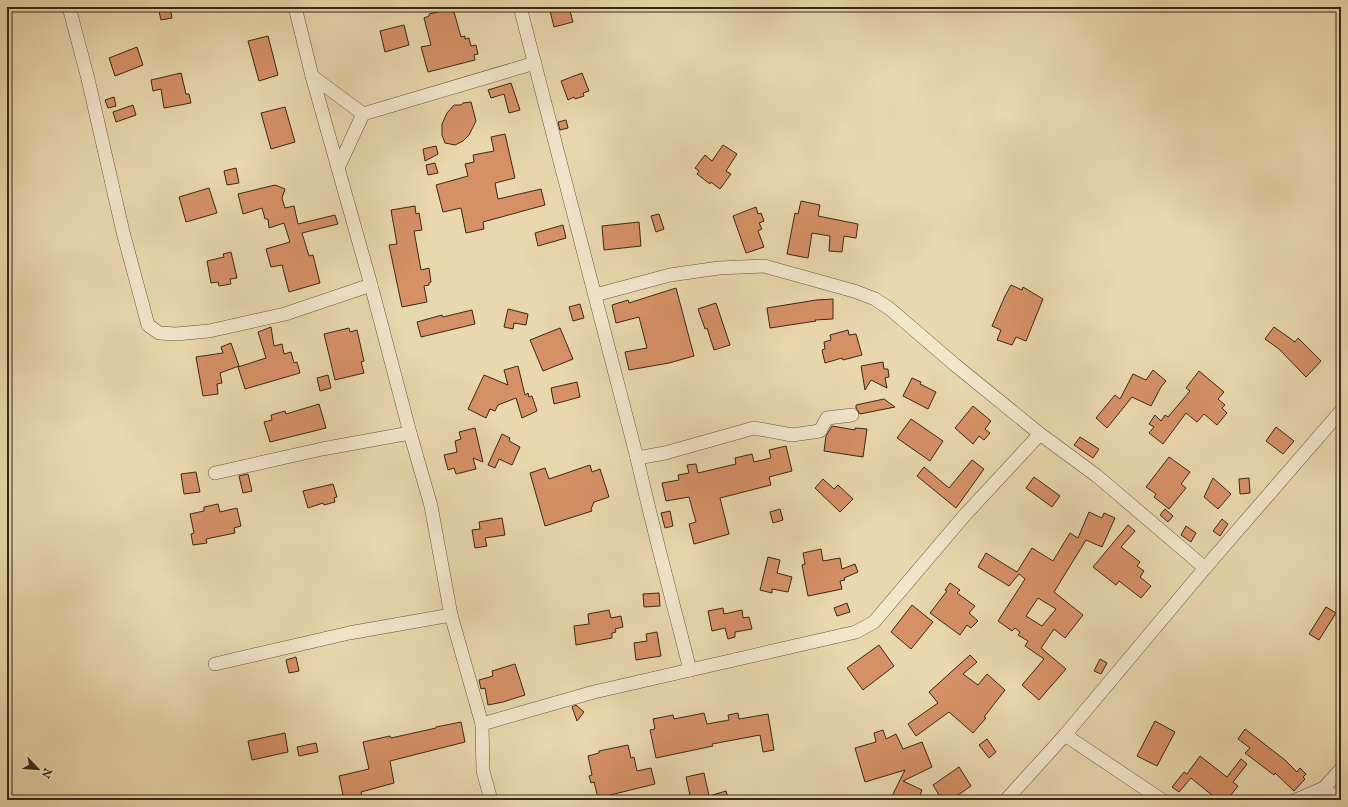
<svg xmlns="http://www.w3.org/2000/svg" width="1348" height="807" font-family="'IM FELL English',serif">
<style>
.building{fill:#d69066;stroke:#382819;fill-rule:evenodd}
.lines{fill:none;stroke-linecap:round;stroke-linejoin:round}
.minor-casing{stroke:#64543e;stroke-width:14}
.minor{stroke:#f1e5ca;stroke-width:13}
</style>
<rect width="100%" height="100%" fill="#e9d7ad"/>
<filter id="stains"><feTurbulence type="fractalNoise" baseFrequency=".005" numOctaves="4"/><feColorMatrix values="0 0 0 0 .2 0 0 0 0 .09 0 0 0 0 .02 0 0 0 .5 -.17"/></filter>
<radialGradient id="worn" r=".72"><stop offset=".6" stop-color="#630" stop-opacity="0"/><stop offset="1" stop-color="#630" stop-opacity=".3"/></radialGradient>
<g class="building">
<polygon points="158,7 170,7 172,18 161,20"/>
<polygon points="549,7 569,7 573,22 554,27"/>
<polygon points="451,9 452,12 454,12 461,37 465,36 465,39 469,38 471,46 476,45 478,54 474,55 475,60 428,72 421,47 431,45 424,18 429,16 429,14"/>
<polygon points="404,25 409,45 385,52 380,31"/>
<polygon points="268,36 278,75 259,81 248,41"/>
<polygon points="137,47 143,65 115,76 109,58"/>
<polygon points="181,73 186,94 189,94 191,103 164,108 161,89 153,91 151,80"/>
<polygon points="582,73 589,91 583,93 584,96 575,99 574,97 568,100 561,81"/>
<polygon points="511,83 520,110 509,113 504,94 491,98 488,90"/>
<polygon points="114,97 116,106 108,108 105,100"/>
<polygon points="471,102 476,121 469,135 463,141 455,145 445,143 442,135 442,124 447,113 454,105 461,105 463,103"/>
<polygon points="133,105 136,115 116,122 113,112"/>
<polygon points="285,107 295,142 271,149 261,113"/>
<polygon points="566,120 568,128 560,130 558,122"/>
<polygon points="505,134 515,178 495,183 498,199 541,189 545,205 483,222 484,229 466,233 461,208 443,212 436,185 468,176 465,164 474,162 473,155 494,151 491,137"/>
<polygon points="723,145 737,154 726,171 731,174 720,189 711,182 710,184 697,174 699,171 695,168 705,155 712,161"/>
<polygon points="436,146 438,154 425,161 423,149"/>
<polygon points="435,163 438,173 428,175 426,165"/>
<polygon points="236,168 239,183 227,185 224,171"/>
<polygon points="275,185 285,189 282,198 285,208 294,206 298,224 335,215 338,224 302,233 309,256 313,255 320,283 289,292 282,265 271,267 266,249 290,242 284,223 269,228 268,219 265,219 262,208 243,214 238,194"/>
<polygon points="209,188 217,213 186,222 179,197"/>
<polygon points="801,201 820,205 818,216 858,224 856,238 844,236 842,252 829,251 830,236 812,233 808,258 787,254 795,213 798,214"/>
<polygon points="415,206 416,214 419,213 422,230 414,231 421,270 429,268 431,282 429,283 429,285 424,286 427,302 402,307 389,245 397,244 391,210"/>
<polygon points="756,207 758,214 761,213 764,221 759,223 762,229 758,231 764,247 746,253 733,216"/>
<polygon points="659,214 664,229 656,232 651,216"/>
<polygon points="639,222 641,246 604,250 602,226"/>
<polygon points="563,225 566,238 538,246 535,233"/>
<polygon points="231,252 237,278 230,279 231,284 219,286 218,282 211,283 207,261 224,257 223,254"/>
<polygon points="1011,285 1022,290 1023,287 1043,299 1026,341 1016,337 1012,345 997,340 1001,330 992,326 1005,296"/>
<polygon points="676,288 694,356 669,363 629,370 625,352 647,348 639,317 616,323 612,305 628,300 629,303"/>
<polygon points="833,299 833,319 815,320 816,321 770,328 767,308 816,300"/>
<polygon points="716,303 730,345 714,350 707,328 705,329 698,309"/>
<polygon points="580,304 584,318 573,321 569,307"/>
<polygon points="508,309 528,314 526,325 514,323 513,329 504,327"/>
<polygon points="472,310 475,324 421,337 417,322 442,315 443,317"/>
<polygon points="271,327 274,346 282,344 284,354 291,352 294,363 297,362 300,373 245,389 238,367 266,358 258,332"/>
<polygon points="1274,327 1295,342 1298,338 1321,361 1306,377 1279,349 1265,339"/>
<polygon points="349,328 350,332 357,330 364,361 361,362 364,373 335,380 324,334"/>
<polygon points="560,328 573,359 543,371 530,340"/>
<polygon points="848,330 849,335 856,334 862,355 843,360 842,358 825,363 822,350 825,349 824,342 831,340 830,335"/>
<polygon points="231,343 239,366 220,373 222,383 217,384 218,394 203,396 196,357 223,353 221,347"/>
<polygon points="883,362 884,369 888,369 889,377 885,378 887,388 871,380 865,390 861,366"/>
<polygon points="518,366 525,395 528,393 529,397 532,396 537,411 522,418 516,398 498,405 495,411 490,409 486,418 468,409 484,375 508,385 504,370"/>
<polygon points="1153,370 1166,381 1161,387 1151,406 1132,397 1107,428 1096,418 1115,395 1120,399 1133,374 1146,380"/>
<polygon points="1199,371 1224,392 1218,399 1225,405 1222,408 1227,413 1217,425 1204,414 1197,422 1186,413 1163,444 1149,433 1154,427 1149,424 1155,415 1161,421 1165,415 1168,417 1190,391 1186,388"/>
<polygon points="328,375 331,388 320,391 317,378"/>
<polygon points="912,378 921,382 920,384 936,392 928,409 903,396"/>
<polygon points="577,382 580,397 554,404 551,388"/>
<polygon points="884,399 895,407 860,414 856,408 856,405"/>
<polygon points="319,404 326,428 270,442 264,422 272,420 271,415 285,411 286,414"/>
<polygon points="973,406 991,421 985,429 990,433 984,440 979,436 973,444 955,428"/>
<polygon points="911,419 943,441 930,461 897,438"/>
<polygon points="832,426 855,430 855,428 867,429 863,457 824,451 826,436"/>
<polygon points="1276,427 1294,441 1283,454 1266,441"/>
<polygon points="475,428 483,462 473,458 476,469 456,474 454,468 448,470 444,455 457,452 455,441 461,439 459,432"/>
<polygon points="502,434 510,438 509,441 520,447 512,465 499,459 495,468 488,465"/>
<polygon points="1080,437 1099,449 1093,458 1074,445"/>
<polygon points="786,446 792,471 769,477 771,485 720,498 729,534 694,544 689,524 696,522 689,497 666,501 662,483 679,480 678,475 689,473 687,465 696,464 698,473 736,464 735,458 752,454 754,462 771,458 769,450"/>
<polygon points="1169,457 1190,472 1181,484 1186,488 1169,509 1154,497 1156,494 1146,487"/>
<polygon points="972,460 984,469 956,508 917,476 924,467 949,488"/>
<polygon points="590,465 592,472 600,469 609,497 594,502 591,509 592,511 545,526 530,473 545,468 549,479"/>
<polygon points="196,472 200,492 184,494 181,474"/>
<polygon points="248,474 252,491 243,493 239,476"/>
<polygon points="1034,477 1060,496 1052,507 1026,488"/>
<polygon points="1213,478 1231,494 1218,509 1204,497"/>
<polygon points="1249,478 1250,493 1240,494 1239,479"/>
<polygon points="823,479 834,489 838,485 853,499 840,512 815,488"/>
<polygon points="333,484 337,497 334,498 335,502 324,505 323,503 308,508 303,491"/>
<polygon points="218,504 220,512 237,508 241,526 234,528 235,533 206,539 207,543 193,545 191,534 194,533 190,514 204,511 204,507"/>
<polygon points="780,509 783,520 773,523 770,512"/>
<polygon points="1165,509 1173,516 1168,522 1160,515"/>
<polygon points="670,511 673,526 665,528 661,513"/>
<path d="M 1089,512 L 1102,518 L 1104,513 L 1115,518 L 1102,547 L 1086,540 L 1054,592 L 1083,615 L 1065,638 L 1054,629 L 1041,648 L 1066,669 L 1039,700 L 1022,685 L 1044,659 L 1025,646 L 1028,641 L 1018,635 L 1020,632 L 1015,628 L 1012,631 L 998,621 L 1025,579 L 1019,574 L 1009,586 L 978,567 L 986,553 L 1017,572 L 1032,548 L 1053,561 L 1070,533 L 1078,538 ZM 1038,598 L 1056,609 L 1042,626 L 1026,616 Z"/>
<polygon points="502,518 505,535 485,538 487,546 475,548 472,530 480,529 479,522"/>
<polygon points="1222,519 1228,524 1220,536 1213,531"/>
<polygon points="1128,525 1135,531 1121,547 1140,562 1137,566 1144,571 1140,577 1151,586 1141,598 1119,581 1116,585 1093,567"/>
<polygon points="1186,526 1196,533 1191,542 1181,535"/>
<polygon points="821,549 823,561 840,558 842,569 855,564 858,572 844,578 845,580 840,581 842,589 808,596 802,565 805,564 803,553"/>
<polygon points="768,557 780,560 777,573 792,577 788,592 772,589 772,593 760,590"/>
<polygon points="950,583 960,590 957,593 975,606 969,613 978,621 971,628 967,625 960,635 930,613 947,591 945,590"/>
<polygon points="659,593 660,606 644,607 643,594"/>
<polygon points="847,603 850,612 837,616 834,608"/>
<polygon points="912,605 933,622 911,649 891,632"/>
<polygon points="1326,607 1336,613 1319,640 1309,634"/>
<polygon points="723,608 724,614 742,610 743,618 749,617 752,629 735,632 735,637 728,639 725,628 712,631 708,611"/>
<polygon points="609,610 611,618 621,616 623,627 615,629 616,632 612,633 612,638 576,645 574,626 589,624 588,614"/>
<polygon points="657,632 661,656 636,660 634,643 647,641 646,634"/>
<polygon points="879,645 894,666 863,690 847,668"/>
<polygon points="970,655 977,662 963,674 978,685 987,674 1005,690 984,717 986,718 973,733 949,712 916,736 908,724 938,703 929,692"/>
<polygon points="296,657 299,671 289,673 286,660"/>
<polygon points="1100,659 1107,663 1101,674 1094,671"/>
<polygon points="515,664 525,695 503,702 488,705 485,688 481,689 479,680 493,676 492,671"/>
<polygon points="576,705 584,712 577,721 572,707"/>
<polygon points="704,713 707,724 729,720 728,715 738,713 739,719 768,714 774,750 763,752 760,735 712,744 713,746 656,758 650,730 655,729 653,719 673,715 674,719"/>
<polygon points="1155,721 1175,732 1157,766 1137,756"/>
<polygon points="461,722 465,742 390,761 394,783 361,792 363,800 344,800 339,776 369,769 363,742 390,736 391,738 436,728 436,727"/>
<polygon points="1245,729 1285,760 1297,772 1300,768 1306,774 1303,777 1305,779 1294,791 1275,773 1274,775 1245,753 1250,748 1238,739"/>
<polygon points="883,730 886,739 896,734 903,749 922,742 932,767 903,781 922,790 918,800 890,800 905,770 865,782 855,748 876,742 874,733"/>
<polygon points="285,733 288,752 252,760 248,741"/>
<polygon points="987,739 996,752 989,758 979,745"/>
<polygon points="316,743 318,752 299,756 297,747"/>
<polygon points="628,745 631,758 634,757 637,771 651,768 655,784 598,798 594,782 591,783 589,776 592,775 588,756 599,753 599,751"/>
<polygon points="1200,756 1227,777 1241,759 1247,764 1233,782 1238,786 1227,800 1218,800 1191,778 1179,792 1172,787 1184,772 1187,774"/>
<polygon points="959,767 971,786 951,800 942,800 933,785"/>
<polygon points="704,773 709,796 726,791 729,800 691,800 686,777"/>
</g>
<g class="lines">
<g class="minor-casing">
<g id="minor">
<polyline points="69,7 88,79 123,232 148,325 159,333 176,334 209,331 285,314 371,285"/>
<polyline points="295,7 312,76 371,285 410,433 431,506 451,615 482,724 483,771 491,800"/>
<path d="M 520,7 L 637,458 C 653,529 672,599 690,670"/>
<polyline points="312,76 363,114"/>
<polyline points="338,168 363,114 535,63"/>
<polyline points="595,295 670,275 719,268 764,266 854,291 875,299 890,309 954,364 1040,434 1097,476 1205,568"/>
<polyline points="637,458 665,453 754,428 792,435 820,431 827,418 852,415"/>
<polyline points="215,473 322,449 410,433"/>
<polyline points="215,664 349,633 451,615"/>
<polyline points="482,724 594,692 856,632 874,622 964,516 1040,434"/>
<polyline points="1065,735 1205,568 1341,411"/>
<polyline points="1324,788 1338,800"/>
<polyline points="1006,800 1065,735 1162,800"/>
<polyline points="1296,800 1324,788 1341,769"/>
</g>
</g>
<use href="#minor" class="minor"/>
</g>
<rect width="1348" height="807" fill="none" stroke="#e9d7ad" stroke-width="24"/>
<rect x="8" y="8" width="1332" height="791" fill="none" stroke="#382819" stroke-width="2"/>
<rect x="12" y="12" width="1324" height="783" fill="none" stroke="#382819"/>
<g transform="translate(38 769) rotate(115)" stroke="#f1e5ca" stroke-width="3" paint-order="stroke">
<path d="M0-3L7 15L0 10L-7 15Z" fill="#382819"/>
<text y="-6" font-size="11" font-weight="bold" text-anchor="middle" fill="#382819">N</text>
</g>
<rect width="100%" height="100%" filter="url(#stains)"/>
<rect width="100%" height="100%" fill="url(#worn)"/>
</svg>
